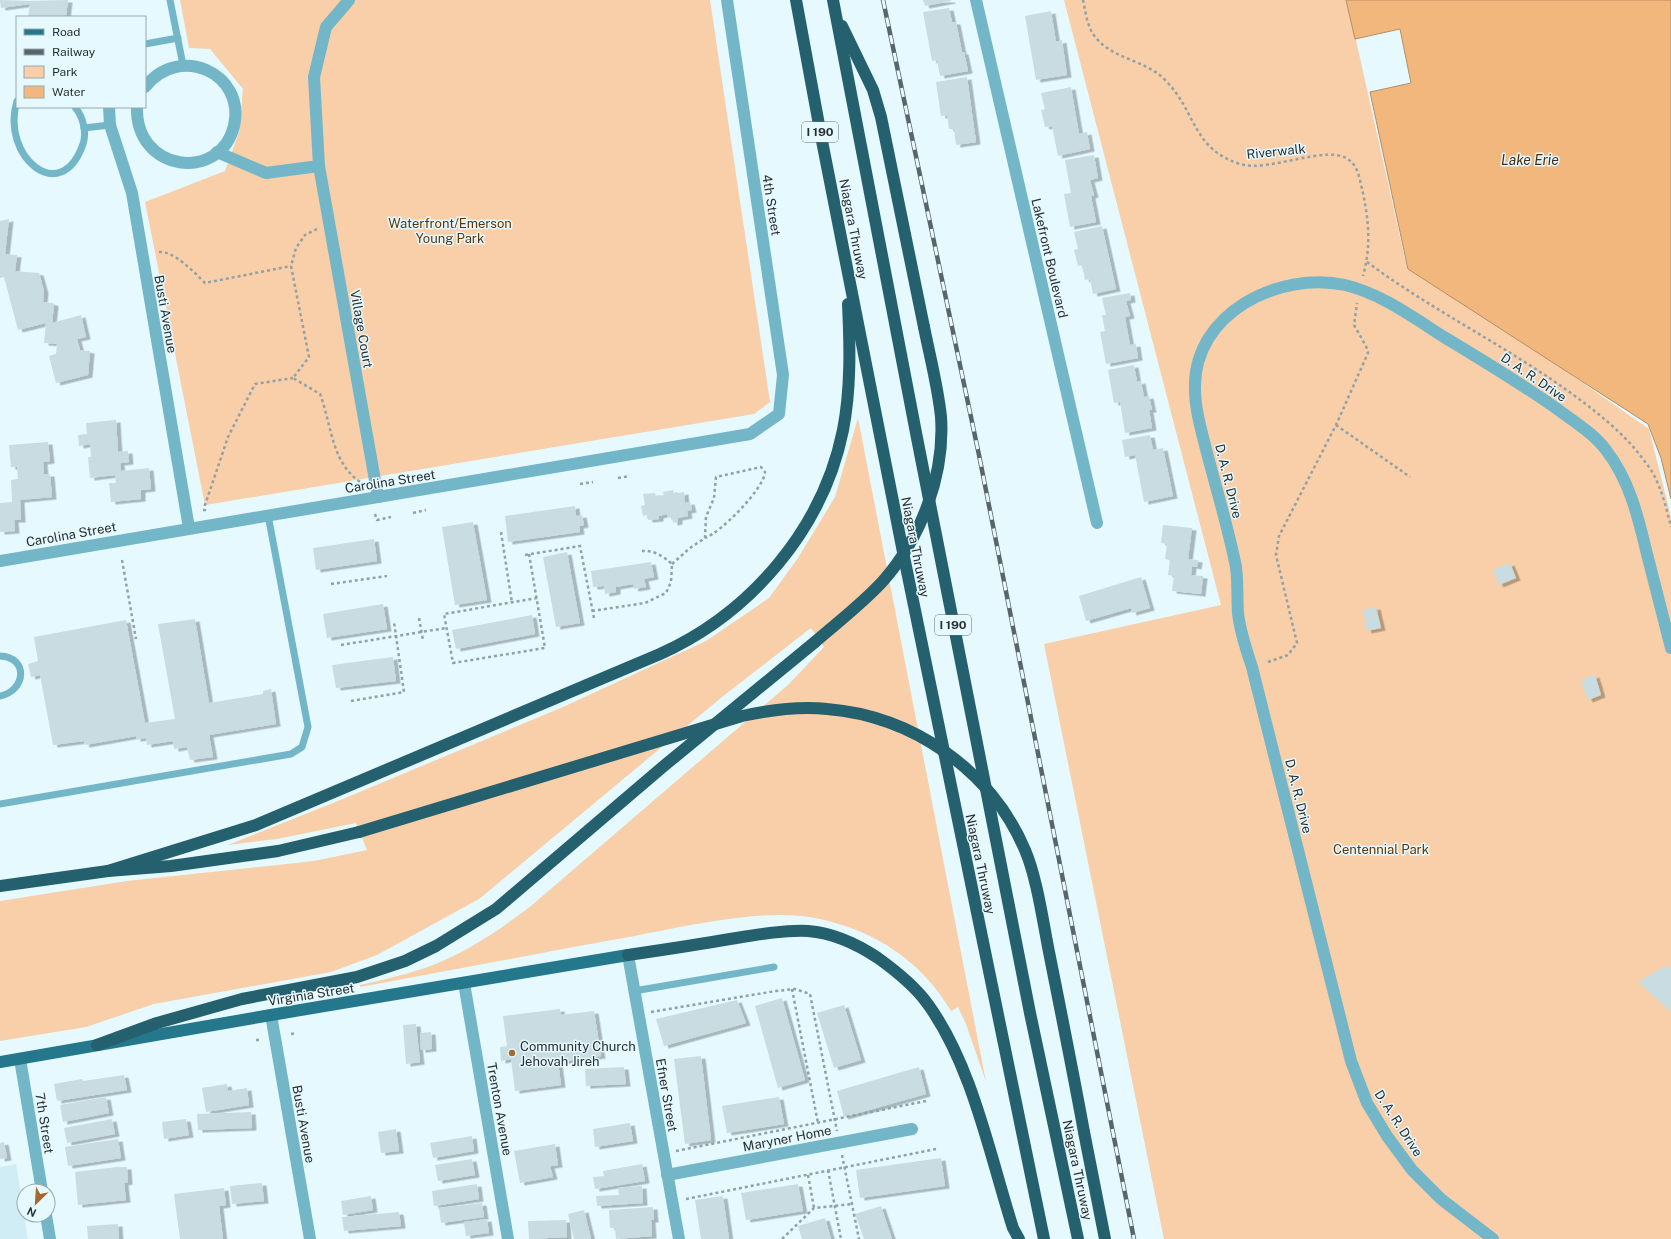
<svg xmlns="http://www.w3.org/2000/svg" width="1671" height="1239" font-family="'Public Sans',sans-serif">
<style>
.built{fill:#d0ecf4}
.green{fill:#f8cfa8}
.water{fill:#f2b77c;stroke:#b58e66}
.building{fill:#c8dce1;filter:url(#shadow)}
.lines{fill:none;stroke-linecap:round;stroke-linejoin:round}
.path{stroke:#92a1a5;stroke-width:2.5;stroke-dasharray:3 3;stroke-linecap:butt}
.lane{stroke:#73b6c8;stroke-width:7}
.street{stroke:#73b6c8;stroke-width:12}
.primary{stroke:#25788c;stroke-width:12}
.highway{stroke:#25606e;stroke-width:12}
.rail-casing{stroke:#5a6569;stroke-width:4.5}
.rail{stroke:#e5f9ff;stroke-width:3;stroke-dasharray:9;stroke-linecap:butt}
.highway-bridge{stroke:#25606e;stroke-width:12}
.poi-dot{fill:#a46a2a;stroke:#e5f9ff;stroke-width:1.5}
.labels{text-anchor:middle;stroke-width:3;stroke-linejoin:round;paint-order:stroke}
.shield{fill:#e5f9ff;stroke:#616c70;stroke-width:1}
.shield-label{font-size:12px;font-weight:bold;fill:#282f32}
.street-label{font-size:13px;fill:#282f32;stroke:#e5f9ff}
.park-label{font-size:13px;fill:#5c3606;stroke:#e5f9ff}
.poi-label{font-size:13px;fill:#282f32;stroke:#e5f9ff;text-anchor:start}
.water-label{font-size:14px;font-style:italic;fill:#452d13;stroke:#e5f9ff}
</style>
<defs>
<filter id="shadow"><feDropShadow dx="4.5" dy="2.5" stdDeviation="0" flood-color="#0004"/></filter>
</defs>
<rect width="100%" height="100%" fill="#e5f9ff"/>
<polygon class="built" points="16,1164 28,1239 0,1239 0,1167"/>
<g class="green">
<polygon points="180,0 710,0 770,402 754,414 205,505 145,202 225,171 239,132 243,89 210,49 189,48"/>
<polygon points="1064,0 1347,0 1405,259 1649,429 1671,517 1671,1239 1164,1239 1044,644 1221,605"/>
<path d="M 858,418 L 986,1082 L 966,1024 L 958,1007 L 951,1011 C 922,962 876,931 820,919 C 765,906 679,928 623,938 C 535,954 448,971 360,987 L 360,985 C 382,980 404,975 425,968 C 464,954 498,931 531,906 L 788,685 L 824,647 L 811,628 L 722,697 L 479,899 L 377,955 L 331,972 L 154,1004 L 86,1027 L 0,1041 L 0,901 L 127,881 L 314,861 L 367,850 L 356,823 L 277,839 L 228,845 L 338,801 L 563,707 L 706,641 L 769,598 L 798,558 L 835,497 Z"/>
</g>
<polygon class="water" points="1346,0 1671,0 1671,499 1661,458 1648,424 1408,269 1370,92 1411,83 1400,29 1355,39"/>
<g class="building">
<polygon points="0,0 29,1 68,0 66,17 28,17 30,4 1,8"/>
<polygon points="923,0 951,0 951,1 925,6"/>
<polygon points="949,8 952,22 956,22 962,52 964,52 968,71 940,76 937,60 932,61 923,12"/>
<polygon points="1051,11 1056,42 1062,40 1067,75 1036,80 1025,16"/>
<polygon points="967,77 976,142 956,145 954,129 949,129 947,115 941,116 936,82"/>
<polygon points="1071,87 1079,134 1087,132 1090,149 1058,156 1052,126 1045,127 1041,110 1045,109 1041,93"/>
<polygon points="1094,155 1098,178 1090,180 1094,195 1091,196 1096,222 1070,227 1064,194 1071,193 1065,160"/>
<polygon points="9,219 5,254 17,255 15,271 39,273 44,291 43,302 53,303 54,305 52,323 81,315 86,337 77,339 80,350 90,351 88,375 56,383 49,356 56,354 57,344 44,343 46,323 18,330 4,277 0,278 0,221"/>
<polygon points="1102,226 1116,289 1093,294 1090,279 1085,280 1082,265 1078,266 1074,250 1078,249 1074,232"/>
<polygon points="1130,293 1131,300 1126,301 1130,316 1125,317 1130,345 1136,344 1138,358 1106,364 1100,332 1105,331 1102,315 1106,315 1102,298"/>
<polygon points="1134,365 1137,382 1141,381 1144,397 1149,396 1152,410 1149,410 1152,428 1125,433 1120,402 1114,403 1108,370"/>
<polygon points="116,420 118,452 128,451 129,462 120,463 121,471 149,468 151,489 141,490 141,499 111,502 109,483 116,483 115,475 90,478 88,457 91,457 90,444 79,446 78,435 87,434 86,423"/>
<polygon points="1150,435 1153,450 1163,448 1173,496 1144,502 1135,455 1125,457 1122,440"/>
<polygon points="48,442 50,461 43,462 44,474 50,474 52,497 20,500 21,520 14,520 15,531 0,532 0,503 12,502 11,480 18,479 17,467 11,467 9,445"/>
<polygon points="673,490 674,494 684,492 685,503 690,502 692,510 687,511 688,516 678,518 678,522 673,523 672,516 667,517 667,514 659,516 659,519 648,520 647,515 643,516 641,506 645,505 643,494 655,493 656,496 664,495 663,492"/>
<polygon points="575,506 576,516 582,515 584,525 579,526 580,532 508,542 505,516"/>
<polygon points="473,522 487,600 455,605 442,527"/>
<polygon points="1163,525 1192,528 1188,559 1198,560 1197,567 1192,566 1191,575 1203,576 1201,594 1172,591 1174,576 1168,575 1170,560 1165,559 1167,544 1161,543"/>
<polygon points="374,539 377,561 316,570 313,548"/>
<polygon points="567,552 580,623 556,627 543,557"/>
<polygon points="651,562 654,577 644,579 646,587 634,589 633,584 616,587 616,592 605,594 604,586 593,587 591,571"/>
<polygon points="1510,563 1516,578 1499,585 1493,570"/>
<polygon points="1141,577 1150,608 1132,613 1131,608 1086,621 1079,596"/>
<polygon points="383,604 387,629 327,638 323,614"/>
<polygon points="1376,607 1381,628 1367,631 1363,610"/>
<polygon points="532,615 535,634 456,649 452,630"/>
<polygon points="195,619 209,703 263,694 263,691 271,689 276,724 209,735 213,757 190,760 187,747 174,749 173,741 147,745 146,738 136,739 136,736 85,745 84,741 53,745 40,675 31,677 28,664 38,661 34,637 126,620 145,723 175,719 158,624"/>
<polygon points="393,657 396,681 336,688 332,665"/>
<polygon points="1595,675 1601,695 1588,700 1581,680"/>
<polygon points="1665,966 1671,967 1671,1012 1638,982"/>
<polygon points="782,998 805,1080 778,1088 755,1006"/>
<polygon points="737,1000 746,1023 664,1046 656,1019"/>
<polygon points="844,1005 861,1060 834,1068 817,1013"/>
<polygon points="560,1009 561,1015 594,1011 601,1056 558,1062 561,1085 515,1091 511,1059 501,1061 500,1047 507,1046 503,1016"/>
<polygon points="416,1024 420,1062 406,1064 403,1025"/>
<polygon points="431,1032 432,1049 421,1050 420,1033"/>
<polygon points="701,1056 711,1140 685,1144 674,1059"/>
<polygon points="624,1067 626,1084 586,1086 585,1069"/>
<polygon points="919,1067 926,1094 844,1117 837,1091"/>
<polygon points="124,1075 127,1090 57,1101 54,1084 82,1079 83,1081"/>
<polygon points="227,1084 228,1091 247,1088 249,1105 206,1112 202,1088"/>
<polygon points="106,1097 109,1113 63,1122 60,1105"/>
<polygon points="779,1097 784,1124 727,1133 722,1106"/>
<polygon points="251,1112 252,1128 198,1130 197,1114"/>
<polygon points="112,1119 115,1134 67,1143 64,1128"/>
<polygon points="186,1119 189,1135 164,1139 162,1122"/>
<polygon points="630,1123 633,1141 595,1147 593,1129"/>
<polygon points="396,1129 399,1151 381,1153 378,1132"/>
<polygon points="472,1136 474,1151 433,1158 430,1143"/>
<polygon points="118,1139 121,1158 68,1166 65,1147"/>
<polygon points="4,1142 7,1158 0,1159 0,1143"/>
<polygon points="555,1144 558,1165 550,1166 553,1177 520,1183 514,1151"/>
<polygon points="941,1158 945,1186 860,1198 856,1170"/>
<polygon points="472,1159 475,1175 438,1181 435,1165"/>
<polygon points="642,1164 645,1181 595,1189 593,1177 604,1176 603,1171"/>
<polygon points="117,1167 127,1167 128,1182 124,1183 126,1200 78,1205 75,1172"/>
<polygon points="262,1183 264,1201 232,1204 230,1186"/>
<polygon points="477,1184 479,1199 434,1206 432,1191"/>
<polygon points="798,1184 803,1211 746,1220 741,1193"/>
<polygon points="642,1186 643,1203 597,1206 596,1196 619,1195 618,1188"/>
<polygon points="224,1188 226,1205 219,1206 223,1239 180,1239 174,1194"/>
<polygon points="371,1196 373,1210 343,1215 341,1201"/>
<polygon points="723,1196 729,1239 701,1239 695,1200"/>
<polygon points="482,1203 484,1217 441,1223 439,1208"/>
<polygon points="881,1206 892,1239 864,1239 855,1214"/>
<polygon points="653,1207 654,1220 651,1220 652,1236 616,1239 615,1228 610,1228 609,1210"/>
<polygon points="584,1210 591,1239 574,1239 568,1214"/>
<polygon points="399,1212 401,1226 344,1231 342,1217"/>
<polygon points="825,1218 831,1239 802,1239 798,1226"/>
<polygon points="487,1219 489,1233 466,1236 464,1222"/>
<polygon points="566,1220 567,1237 529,1239 528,1221"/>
<polygon points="118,1224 119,1239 88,1239 87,1226"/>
</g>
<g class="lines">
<g class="path">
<path d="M 1083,0 C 1086,13 1087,29 1097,39 C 1115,60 1147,60 1166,81 C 1196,111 1192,149 1240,164 C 1269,173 1329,143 1349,160 C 1359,167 1360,182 1363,193 C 1369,222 1371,247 1363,276"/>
<path d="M 317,229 L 305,235 L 296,248 L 291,266 L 309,357 L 293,378 L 320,394 C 332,425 331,464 362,483"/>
<path d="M 159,252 C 173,250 195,273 205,283 L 291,266"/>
<path d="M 1367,262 C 1429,308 1498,342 1561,386 C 1592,408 1624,432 1646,463 C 1660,480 1666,507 1671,527"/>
<polyline points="1336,425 1410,477"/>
<polyline points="618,478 630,476"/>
<polyline points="580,484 593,482"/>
<polyline points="203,510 205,510 205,505 228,437 255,384 293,378"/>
<polyline points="413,513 426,510"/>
<polyline points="375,514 377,520 391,517"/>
<polyline points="501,532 512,603"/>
<polyline points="529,554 545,648 453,663 444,614 537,598"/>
<polyline points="525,555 580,546 594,618"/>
<polyline points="122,560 136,639"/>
<path d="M 672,564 L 690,548 L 705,538 L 706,517 L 714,498 L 716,477 L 761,467 L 765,472 C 764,489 720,533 705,538"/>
<polyline points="331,584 387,576"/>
<path d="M 592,611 L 645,603 L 666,593 L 671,582 L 672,564 C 663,556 654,550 642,551"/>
<polyline points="419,618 423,640"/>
<polyline points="341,645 446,628"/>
<polyline points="1268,662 1288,655 1297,643 1276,555 1279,536 1336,425 1368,353 1366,346 1354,325 1357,303"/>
<polyline points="351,701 404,692 394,622"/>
<polyline points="792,989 818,1123"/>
<polyline points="651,1012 776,991 795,989 810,994 837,1131"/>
<polyline points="291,1034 296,1033"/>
<polyline points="256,1040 261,1040"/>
<polyline points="676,1151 926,1101"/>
<polyline points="842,1155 859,1239"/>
<polyline points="828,1170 841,1239"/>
<polyline points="808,1175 814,1208"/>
<polyline points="686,1199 936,1149"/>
<polyline points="782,1239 814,1208 852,1204"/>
</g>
<g class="lane">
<polyline points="170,0 183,65"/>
<polyline points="145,44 178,38"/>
<path d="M 17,101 C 0,156 61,208 83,144 C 87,132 83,117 75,107"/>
<polyline points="84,128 110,125"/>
<path d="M 0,656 C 29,657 26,691 0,696"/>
<polyline points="0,804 291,754 302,747 308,727 268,515"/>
<polyline points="634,991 774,967"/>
</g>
<g class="street">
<polyline points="349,0 326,27 314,77 319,166 378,497"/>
<polyline points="976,0 1097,523"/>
<polyline points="109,107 110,125 132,193 189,528"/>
<path d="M 137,107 C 135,172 220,183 234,126 C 246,73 179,43 145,87"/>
<polyline points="217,152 266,173 319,166"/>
<polyline points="0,561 750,434 779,414 783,375 727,0"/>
<polyline points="628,955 679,1239"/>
<polyline points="464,983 508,1239"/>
<polyline points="271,1015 310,1239"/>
<polyline points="20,1059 42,1191"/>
<polyline points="667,1175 912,1129"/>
<polyline points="46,1215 50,1239"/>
<path d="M 1493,1239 L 1441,1199 L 1412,1170 L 1387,1136 L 1367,1103 L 1351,1061 L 1252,667 C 1246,649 1240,632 1238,613 C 1237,598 1238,582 1236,567 C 1228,527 1216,488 1206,449 C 1201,429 1195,409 1195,389 C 1193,313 1279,271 1345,285 C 1380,293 1414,318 1444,337 C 1484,361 1522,384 1560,411 C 1576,423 1594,434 1606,450 C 1630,481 1638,517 1647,554 C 1655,585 1663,616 1671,648"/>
</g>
<polyline class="primary" points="0,1062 271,1015 628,955"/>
<g class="highway">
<polyline points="796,0 822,141 902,547 1044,1239"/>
<polyline points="833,0 917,438 1030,1013 1078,1239"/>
<polyline points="842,26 873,90 881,117 924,327"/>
<path d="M 108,871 L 256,825 L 660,654 C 751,613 823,529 843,430 C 851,389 850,346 848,304"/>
<polyline points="0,886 108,871 171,866 278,851 359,832"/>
<path d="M 628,955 C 662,950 696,945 730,939 C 755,935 782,930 808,931 C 833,933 857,944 878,958 C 896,971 914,985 927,1003 C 972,1064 990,1156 1013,1228 L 1019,1239"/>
<polyline points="97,1045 157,1023 210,1008 242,999 357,977 405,961 436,946 496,909 665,765 815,642"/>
<polyline points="1084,1132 1105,1239"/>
</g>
<g class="rail-casing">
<polyline id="rail" points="883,0 979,455 1134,1239"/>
</g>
<use href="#rail" class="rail"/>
<g class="highway-bridge">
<path d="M 815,642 C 838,622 863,603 883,581 C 921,538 945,475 941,417 C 938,387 930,357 924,327"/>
<path d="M 359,832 L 742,716 C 770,710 799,706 827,709 C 913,716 991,770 1025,850 C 1037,878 1043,922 1049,952 C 1061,1012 1073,1072 1084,1132"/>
</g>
</g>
<circle class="poi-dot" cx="512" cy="1053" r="4"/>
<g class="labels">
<g class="shield">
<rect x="802" y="122" width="36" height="20" rx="3"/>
<rect x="935" y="615" width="36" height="20" rx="3"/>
</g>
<g class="shield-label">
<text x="820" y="136">I 190</text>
<text x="953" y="629">I 190</text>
</g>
<g class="street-label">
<text transform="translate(1276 151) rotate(-6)" y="5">Riverwalk</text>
<text transform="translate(772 205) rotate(81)" y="5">4th Street</text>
<text transform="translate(854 229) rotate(79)" y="5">Niagara Thruway</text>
<text transform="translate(1050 258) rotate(77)" y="5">Lakefront Boulevard</text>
<text transform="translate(166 314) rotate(80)" y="5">Busti Avenue</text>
<text transform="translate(362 329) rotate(80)" y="5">Village Court</text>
<text transform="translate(1534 377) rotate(34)" y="5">D. A. R. Drive</text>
<text transform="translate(390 481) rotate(-9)" y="5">Carolina Street</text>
<text transform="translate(1229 481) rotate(76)" y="5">D. A. R. Drive</text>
<text transform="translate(71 534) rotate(-10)" y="5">Carolina Street</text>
<text transform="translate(916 547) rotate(79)" y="5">Niagara Thruway</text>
<text transform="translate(1299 796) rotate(76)" y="5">D. A. R. Drive</text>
<text transform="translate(981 864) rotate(78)" y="5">Niagara Thruway</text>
<text transform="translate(311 994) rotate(-9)" y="5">Virginia Street</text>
<text transform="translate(667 1095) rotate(80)" y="5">Efner Street</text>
<text transform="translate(500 1109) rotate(80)" y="5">Trenton Avenue</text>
<text transform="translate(45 1123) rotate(81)" y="5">7th Street</text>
<text transform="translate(1399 1123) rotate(57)" y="5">D. A. R. Drive</text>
<text transform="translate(304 1124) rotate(80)" y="5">Busti Avenue</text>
<text transform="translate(787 1138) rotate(-11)" y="5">Maryner Home</text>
<text transform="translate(1078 1170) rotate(78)" y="5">Niagara Thruway</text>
</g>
<g class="park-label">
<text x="450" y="228">Waterfront/Emerson<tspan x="450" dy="15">Young Park</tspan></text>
<text x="1381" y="854">Centennial Park</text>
</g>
<g class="poi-label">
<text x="520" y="1051">Community Church<tspan x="520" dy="15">Jehovah Jireh</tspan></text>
</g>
<g class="water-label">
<text x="1530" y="165">Lake Erie</text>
</g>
</g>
<rect x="16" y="16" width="130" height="92" fill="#e5f9ff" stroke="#99a8ad"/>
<rect x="24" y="29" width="20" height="6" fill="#25788c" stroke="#99a8ad"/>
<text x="52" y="36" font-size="12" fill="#282f32">Road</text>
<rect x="24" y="49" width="20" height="6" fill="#5a6569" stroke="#99a8ad"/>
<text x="52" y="56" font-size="12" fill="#282f32">Railway</text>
<rect x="24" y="66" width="20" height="12" fill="#f8cfa8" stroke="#99a8ad"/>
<text x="52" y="76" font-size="12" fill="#282f32">Park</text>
<rect x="24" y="86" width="20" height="12" fill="#f2b77c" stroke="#99a8ad"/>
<text x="52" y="96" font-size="12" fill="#282f32">Water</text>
<g transform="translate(36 1203) rotate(205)"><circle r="19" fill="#e5f9ff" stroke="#99a8ad"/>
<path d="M0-3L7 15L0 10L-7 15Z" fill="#a46a2a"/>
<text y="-6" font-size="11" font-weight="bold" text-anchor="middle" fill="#282f32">N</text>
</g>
</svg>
